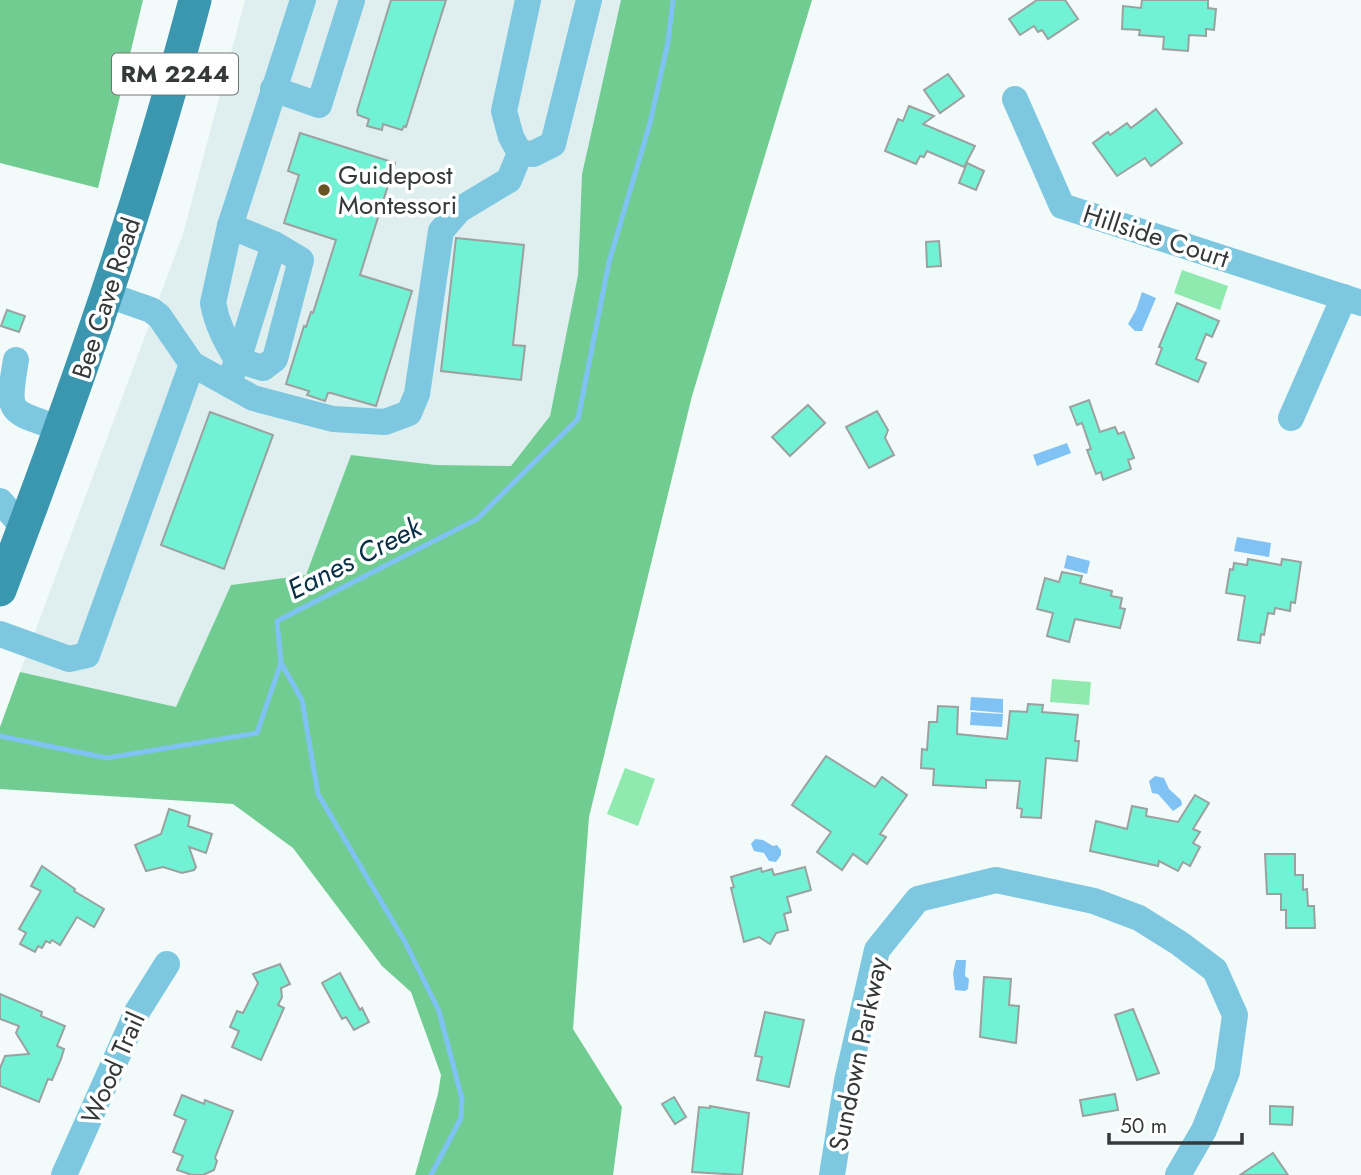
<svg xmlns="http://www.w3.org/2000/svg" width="1361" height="1175" font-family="Jost,sans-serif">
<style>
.built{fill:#dfefef}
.green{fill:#90e9ae}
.forest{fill:#71cc91}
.water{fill:#81c2f4}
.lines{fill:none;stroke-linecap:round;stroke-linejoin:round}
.stream{stroke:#81c2f4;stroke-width:5}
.building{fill:#72f2d5;stroke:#9ba19f;stroke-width:2}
.minor{stroke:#7dc8e0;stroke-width:26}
.major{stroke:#3b96b0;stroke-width:33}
.poi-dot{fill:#675422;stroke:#fff;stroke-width:2.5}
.labels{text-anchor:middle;stroke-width:7;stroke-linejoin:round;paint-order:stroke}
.shield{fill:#fff;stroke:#727474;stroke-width:2}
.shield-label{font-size:24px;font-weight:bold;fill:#363939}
.poi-label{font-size:26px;fill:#363939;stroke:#fff;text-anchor:start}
.street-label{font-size:26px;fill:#363939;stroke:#fff}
.water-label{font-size:28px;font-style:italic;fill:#092f47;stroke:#fff}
</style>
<rect width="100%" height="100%" fill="#f2fafa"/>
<polygon class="built" points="245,0 621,0 582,174 578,275 550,416 511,466 436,465 351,455 306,576 231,585 176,708 20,672 183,234"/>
<g class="green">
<polygon points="1182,270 1228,286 1220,310 1174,293"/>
<polygon points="1052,679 1091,682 1089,705 1050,702"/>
<polygon points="625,768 655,779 638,826 607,814"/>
</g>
<g class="forest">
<polygon points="0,0 143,0 98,188 0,163"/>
<polygon points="621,0 812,0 692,396 589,817 573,1029 622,1107 613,1175 415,1175 438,1094 441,1075 411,992 382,966 293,848 233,804 0,789 0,727 20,672 176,707 231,585 306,575 351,455 436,465 511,466 550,416 578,275 582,174"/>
</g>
<g class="water">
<polygon points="1142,292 1156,298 1142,331 1135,331 1128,324 1136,310"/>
<polygon points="1067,443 1071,453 1037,466 1033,455"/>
<polygon points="1237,537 1271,543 1269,557 1234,551"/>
<polygon points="1067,555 1090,561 1087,574 1064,568"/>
<polygon points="971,697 1003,699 1003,713 970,710"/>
<polygon points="971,712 1003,714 1002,727 970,725"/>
<polygon points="1155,776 1164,778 1169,789 1181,800 1182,805 1173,811 1158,794 1152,793 1149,781"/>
<polygon points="755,839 763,840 773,846 777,845 781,850 781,855 776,862 769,861 764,853 754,851 751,844"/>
<polygon points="956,960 966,960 965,976 969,979 968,989 965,991 955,990 953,973"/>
</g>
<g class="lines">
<g class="stream">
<polyline points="0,736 107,758 257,733 281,663"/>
<polyline points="431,1175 461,1118 462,1099 439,1011 405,942 318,794 302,700 281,663 277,621 477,519 578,419 609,262 650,123 668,42 673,0"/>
</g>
</g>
<g class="building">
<polygon points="391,0 446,0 406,127 404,126 402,130 383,124 382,130 367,126 369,119 358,115 357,111"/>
<polygon points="1037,0 1065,0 1078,19 1048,39 1042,30 1038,32 1034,26 1020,35 1009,19"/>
<polygon points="1142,0 1208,0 1208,8 1216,9 1214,30 1206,29 1206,36 1189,35 1188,51 1163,49 1164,37 1139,35 1140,30 1122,29 1123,6 1141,8"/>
<polygon points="948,74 964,96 940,113 924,90"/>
<polygon points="909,106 934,116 923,124 975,146 964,167 927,151 924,157 920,156 916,164 885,151 898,119 903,121"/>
<polygon points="1156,109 1182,143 1151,166 1145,158 1117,176 1093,143 1108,132 1110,135 1127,123 1131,128"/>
<polygon points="300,133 395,163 360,275 412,291 376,406 331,393 328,393 325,401 307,395 309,391 286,384 304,326 306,327 311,312 313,313 336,240 284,223 299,175 288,171"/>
<polygon points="967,163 984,171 976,190 959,183"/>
<polygon points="456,238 524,245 513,345 525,346 521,380 441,371"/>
<polygon points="939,241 941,266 927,267 926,242"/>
<polygon points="1177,303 1219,321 1212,337 1206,334 1196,359 1206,363 1198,382 1156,364 1162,348 1159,347"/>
<polygon points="7,310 25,316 19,332 1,326"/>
<polygon points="1089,400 1100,432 1115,427 1118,434 1124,432 1134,458 1128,460 1131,469 1103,480 1101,472 1096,474 1087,450 1091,449 1082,423 1077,425 1070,407"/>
<polygon points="808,405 825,423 790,456 772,437"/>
<polygon points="877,411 888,430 885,438 894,455 869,468 846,427"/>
<polygon points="210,412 273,435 224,569 161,545"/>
<polygon points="1248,559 1281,565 1282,559 1301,562 1295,603 1291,602 1290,611 1275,608 1274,614 1268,613 1264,635 1261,634 1260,643 1238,640 1245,596 1226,593 1230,569 1233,570 1234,563 1247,565"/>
<polygon points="1062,572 1082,576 1080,583 1112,591 1111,596 1122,598 1120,608 1125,609 1120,628 1075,619 1069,642 1047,636 1053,613 1037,609 1045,578 1059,582"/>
<polygon points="1028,704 1043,705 1042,712 1078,715 1075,741 1079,741 1077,761 1046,758 1041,818 1021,817 1022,809 1017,808 1020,781 986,780 986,788 933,785 934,769 921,768 922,749 927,750 929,722 937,722 938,706 958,707 957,734 1007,739 1010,711 1027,712"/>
<polygon points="826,756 875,787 882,777 907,795 880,834 886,837 867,864 853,854 842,870 817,852 831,832 792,805"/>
<polygon points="1195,795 1209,803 1193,829 1200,832 1193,843 1200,847 1190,866 1183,862 1178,871 1159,861 1158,866 1090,851 1096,821 1127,829 1132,806 1147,809 1146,816 1178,822"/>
<polygon points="169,809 190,816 188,826 212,834 206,853 189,847 196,867 194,870 182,873 163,867 146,871 135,845 161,834"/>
<polygon points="1265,854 1295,854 1295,875 1303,875 1303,890 1307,889 1308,906 1314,906 1315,928 1286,928 1286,910 1281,910 1281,894 1267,894"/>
<polygon points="42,866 75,889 74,891 104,909 94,927 77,917 60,945 52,940 50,943 46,941 42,948 38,946 35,952 20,944 26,933 19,929 41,891 31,886"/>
<polygon points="805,867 811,890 787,897 791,912 784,914 788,930 776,933 770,944 759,937 744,942 731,888 734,887 731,877 761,868 762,872 772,869 774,875"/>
<polygon points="280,964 290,984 281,988 282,997 278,1005 284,1008 261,1060 232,1047 239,1031 230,1027 237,1011 243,1013 258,983 253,974"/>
<polygon points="340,973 360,1010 362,1008 369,1022 354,1030 346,1017 342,1019 322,983"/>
<polygon points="984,977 1011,979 1009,1005 1019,1006 1016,1043 980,1037"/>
<polygon points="0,994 42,1012 41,1016 65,1026 57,1046 64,1049 61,1059 52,1080 48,1079 39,1102 0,1086 0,1068 5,1056 29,1054 16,1033 19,1026 0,1019"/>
<polygon points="1133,1009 1159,1073 1137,1080 1115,1015"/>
<polygon points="765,1012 804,1020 789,1087 757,1080 762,1057 755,1056"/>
<polygon points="1115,1094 1118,1110 1083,1116 1080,1100"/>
<polygon points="182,1095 204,1104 205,1100 233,1111 215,1158 217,1161 214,1170 203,1175 192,1175 177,1170 183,1156 173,1152 186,1120 174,1115"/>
<polygon points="674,1097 686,1117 675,1124 662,1104"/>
<polygon points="710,1106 749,1113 742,1175 692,1172 699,1107 710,1108"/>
<polygon points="1270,1106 1293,1107 1292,1125 1270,1124"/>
<polygon points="1273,1153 1288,1175 1240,1175"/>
</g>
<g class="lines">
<g class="minor">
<polyline points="273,89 319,105 352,0"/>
<polyline points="1015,99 1062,206 1361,303"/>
<polyline points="520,153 533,154 553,144 589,0"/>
<polyline points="230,226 303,0"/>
<polyline points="108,295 151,310 159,316 192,364 253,398 333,419 385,422 409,413 417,394 441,231 459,210 509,180 520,153 511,137 504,111 528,0"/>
<path d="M 16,360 C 6,417 9,410 61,429"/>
<path d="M 228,384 L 240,354 L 274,244 L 230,226 L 213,303 C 217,325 226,341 237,360 L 263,368 L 275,359 L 301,260 L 274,244"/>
<polyline points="1291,418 1344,297"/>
<polyline points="0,501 24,528"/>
<polyline points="0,634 69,659 87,655 192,364"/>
<polyline points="64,1175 137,1012 167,964"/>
<polyline points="832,1175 847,1081 877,950 918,899 996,880 1094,901 1139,918 1179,943 1215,970 1235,1015 1227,1072 1204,1130 1178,1175"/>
</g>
<path class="major" d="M 0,590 C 74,396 142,201 195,0"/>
</g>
<circle class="poi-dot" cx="324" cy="190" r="7"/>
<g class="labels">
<rect class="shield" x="112" y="53.5" width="126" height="41" rx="5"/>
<g class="shield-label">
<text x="175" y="82">RM 2244</text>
</g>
<g class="poi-label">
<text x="338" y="184">Guidepost<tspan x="338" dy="30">Montessori</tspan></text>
</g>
<g class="street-label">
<text transform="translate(1156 236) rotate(18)" y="9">Hillside Court</text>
<text transform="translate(106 298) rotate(-72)" y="9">Bee Cave Road</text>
<text transform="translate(858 1054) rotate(-78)" y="9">Sundown Parkway</text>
<text transform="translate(113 1068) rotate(-66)" y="9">Wood Trail</text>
</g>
<g class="water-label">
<text transform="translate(354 558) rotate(-27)" y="10">Eanes Creek</text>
</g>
</g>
<path d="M1109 1133v10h133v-10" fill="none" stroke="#363939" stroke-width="3.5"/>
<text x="1120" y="1133" font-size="21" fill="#363939" stroke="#ffffff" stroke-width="5" paint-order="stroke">50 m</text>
</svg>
